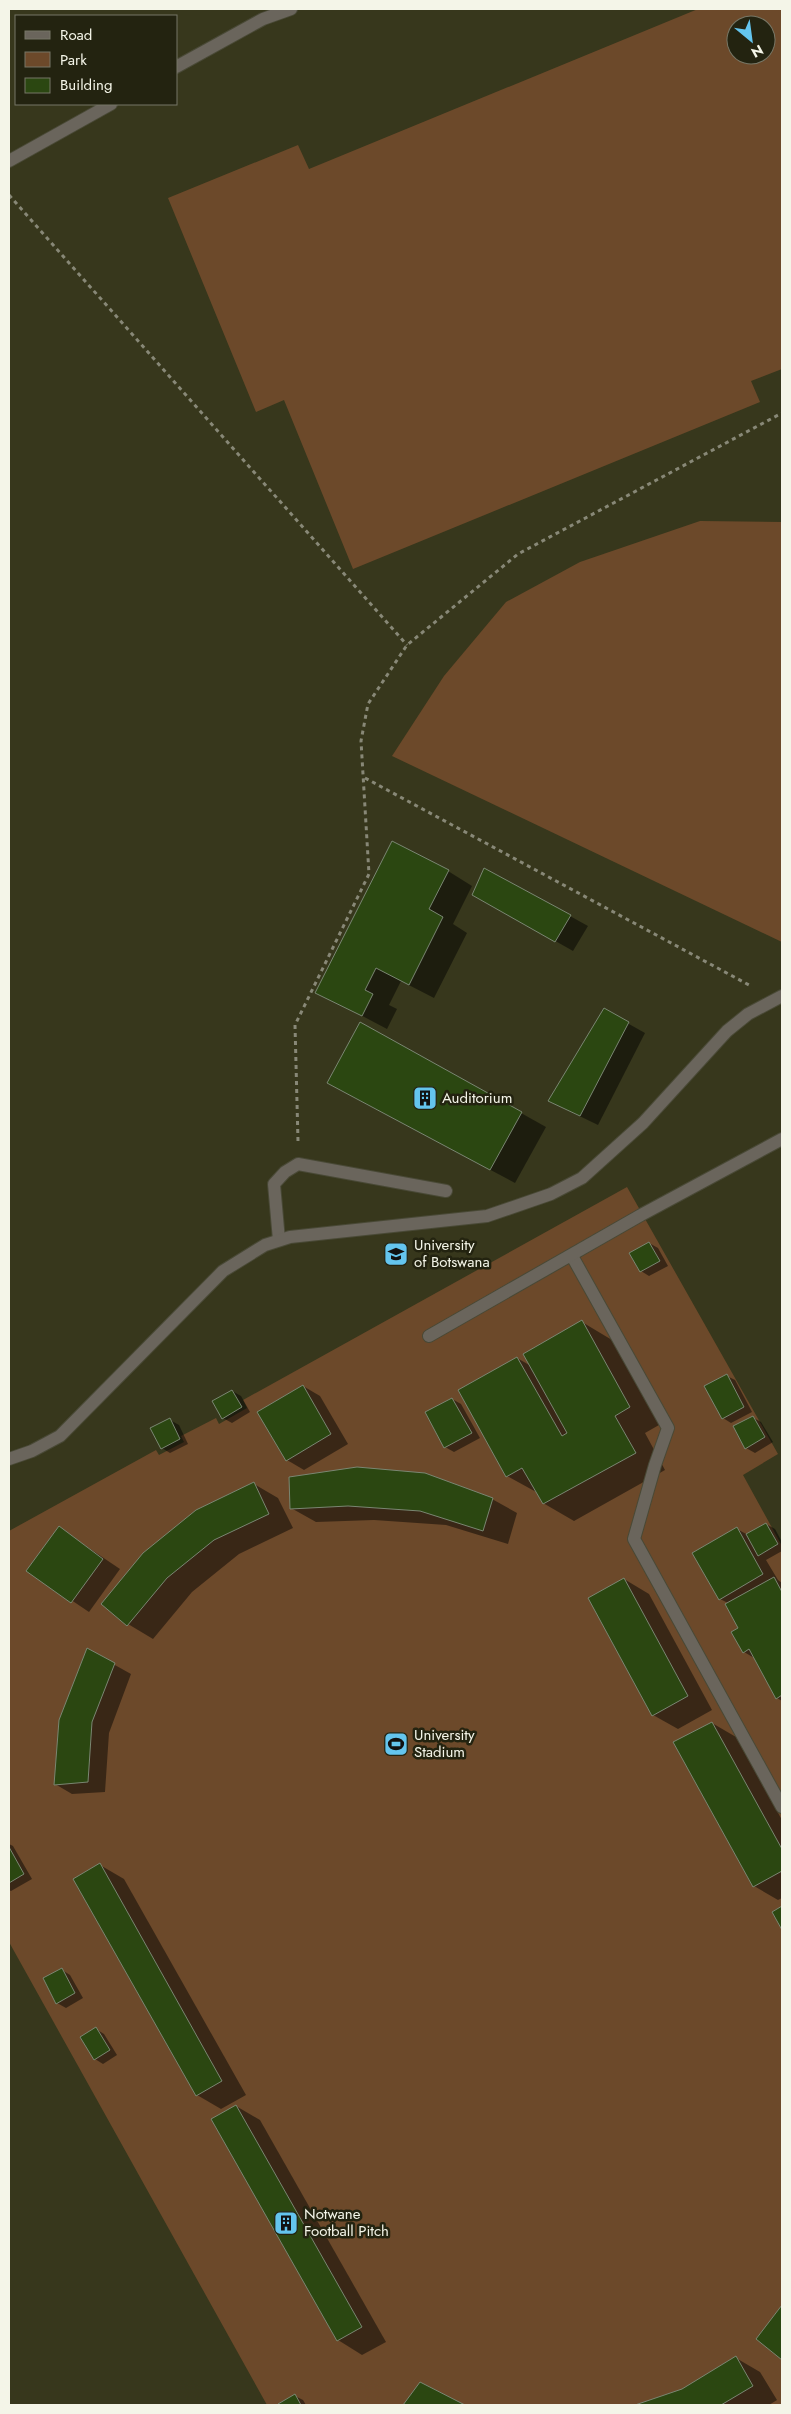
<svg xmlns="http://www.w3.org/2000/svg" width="791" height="2414" font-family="Jost,sans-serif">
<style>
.built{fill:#37371c;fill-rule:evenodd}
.green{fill:#6c492a;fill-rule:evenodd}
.shadow{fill:#0007}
.building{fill:#2b4711;stroke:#7a8672}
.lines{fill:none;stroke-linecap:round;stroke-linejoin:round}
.minor-casing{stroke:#494936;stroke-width:14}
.path{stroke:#887;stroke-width:3;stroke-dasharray:4 4;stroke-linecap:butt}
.minor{stroke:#6a655c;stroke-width:12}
.labels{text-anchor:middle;stroke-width:5;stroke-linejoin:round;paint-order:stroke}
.poi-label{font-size:15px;fill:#f4f5e8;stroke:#232310;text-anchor:start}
</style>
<rect width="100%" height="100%" fill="#2d2d19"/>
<path class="built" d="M 9,9 L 782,9 L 782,2405 L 9,2405 ZM 16,16 L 176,16 L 176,104 L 16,104 ZM 736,25 L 766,25 L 766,55 L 736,55 Z"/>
<g class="green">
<path d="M 698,9 L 782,9 L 782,369 L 751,381 L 760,402 L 353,569 L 284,400 L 256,412 L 168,198 L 298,145 L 309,169 ZM 736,25 L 766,25 L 766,55 L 736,55 Z"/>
<polygon points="700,521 782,522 782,942 392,756 444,676 506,602 580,562"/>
<polygon points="627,1187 778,1454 743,1475 782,1546 782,2405 267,2405 9,1942 9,1531 156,1450 159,1455 184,1442 181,1436 216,1418 219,1424 247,1408 243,1400"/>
</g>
<g class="shadow">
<polygon points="485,869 588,926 573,951 473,894"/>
<polygon points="448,871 472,886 453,924 467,933 434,998 401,981 389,1005 397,1009 387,1029 317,992"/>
<polygon points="604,1010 645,1033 598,1125 567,1110"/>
<polygon points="353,1097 521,1113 546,1127 515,1183"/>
<polygon points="649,1243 658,1248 668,1266 649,1276 641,1271"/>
<polygon points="582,1322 612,1340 659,1425 645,1433 665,1470 574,1521 543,1503 538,1493 507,1476 517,1358 531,1366"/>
<polygon points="727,1376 735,1380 752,1412 731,1423 723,1418"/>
<polygon points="303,1386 320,1396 348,1444 304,1470 287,1460"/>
<polygon points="232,1391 241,1396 250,1412 232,1423 223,1418"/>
<polygon points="452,1399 461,1404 480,1438 454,1452 445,1447"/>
<polygon points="752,1417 761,1422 773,1442 755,1453 746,1448"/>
<polygon points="170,1420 179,1425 188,1444 170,1453 162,1448"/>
<polygon points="254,1484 278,1498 293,1528 239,1554 192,1592 153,1639 128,1624 103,1604"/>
<polygon points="492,1499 517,1513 508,1544 446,1525 374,1520 316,1522 291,1508"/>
<polygon points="766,1524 775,1529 782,1542 782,1551 766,1560 778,1580 782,1583 782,1701 777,1698 756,1659 744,1652 739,1628 728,1603 720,1599 737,1529 748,1535"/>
<polygon points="59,1528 120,1569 89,1612 28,1571"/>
<polygon points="624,1579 649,1594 712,1710 678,1729 653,1715"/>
<polygon points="88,1650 131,1674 109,1733 105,1792 72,1794 55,1784"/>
<polygon points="712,1723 736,1737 782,1820 782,1898 778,1900 754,1886"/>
<polygon points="9,1844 13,1846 32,1879 11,1891 9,1890"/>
<polygon points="100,1865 124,1879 246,2095 221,2109 197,2095"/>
<polygon points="62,1970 70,1975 83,1998 66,2008 57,2003"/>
<polygon points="96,2029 104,2034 117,2055 103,2064 95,2059"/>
<polygon points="236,2106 260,2120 386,2342 362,2355 338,2340"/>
<polygon points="782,2307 782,2358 758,2339"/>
<polygon points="736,2358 760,2372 777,2400 769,2405 639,2405 683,2390"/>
<polygon points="420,2383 463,2405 405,2405"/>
<polygon points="295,2396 303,2400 306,2405 281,2405"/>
</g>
<g class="building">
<polygon points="392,841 449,870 429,909 443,917 409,985 376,968 365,990 373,994 362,1016 315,993"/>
<polygon points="484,868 571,915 555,942 472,895"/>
<polygon points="604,1008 629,1022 580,1116 548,1101"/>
<polygon points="360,1022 522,1112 490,1170 327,1083"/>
<polygon points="649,1242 660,1261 640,1272 629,1253"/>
<polygon points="582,1320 630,1407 615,1416 636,1453 543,1504 522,1468 506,1477 458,1390 517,1357 562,1436 567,1433 523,1354"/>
<polygon points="727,1374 744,1407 722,1419 704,1386"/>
<polygon points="303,1385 331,1434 286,1461 257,1412"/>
<polygon points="232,1390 242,1407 222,1419 212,1401"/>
<polygon points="452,1398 472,1433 444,1448 425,1412"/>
<polygon points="753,1416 765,1437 745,1449 733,1426"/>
<polygon points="170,1418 180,1439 161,1449 150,1428"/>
<polygon points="357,1467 425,1473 493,1498 483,1531 420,1511 348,1506 290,1509 289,1477"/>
<polygon points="254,1482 269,1514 214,1540 167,1578 127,1626 101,1604 143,1553 196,1510"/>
<polygon points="766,1523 778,1544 758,1556 746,1534"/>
<polygon points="59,1526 103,1559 71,1603 26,1571"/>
<polygon points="737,1527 763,1574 719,1600 692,1553"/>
<polygon points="774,1577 782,1592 782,1695 776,1699 749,1649 743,1653 731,1632 738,1628 725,1604"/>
<polygon points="624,1578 688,1696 652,1716 588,1598"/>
<polygon points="87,1648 115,1663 92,1722 88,1782 54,1785 59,1720"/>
<polygon points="712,1722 782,1849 782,1871 753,1887 673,1742"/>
<polygon points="9,1847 24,1874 9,1883"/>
<polygon points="100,1863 222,2081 196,2096 73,1879"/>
<polygon points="782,1906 782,1930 772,1912"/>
<polygon points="62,1968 75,1993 56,2004 43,1978"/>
<polygon points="96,2027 110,2050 94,2060 80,2037"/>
<polygon points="236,2105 362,2327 337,2341 211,2119"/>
<polygon points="782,2305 782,2360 756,2339"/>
<polygon points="736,2356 753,2386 721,2405 635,2405 682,2389"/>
<polygon points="420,2382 465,2405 403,2405"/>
<polygon points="295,2394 301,2405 279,2405 278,2404"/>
</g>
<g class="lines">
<g class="minor-casing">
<g id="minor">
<polyline points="176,67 263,19 291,9"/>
<polyline points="9,161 111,104"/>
<polyline points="279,1240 274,1184 285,1172 298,1164 446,1191"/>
<polyline points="572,1256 668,1428 655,1465 634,1539 782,1807"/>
<polyline points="429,1336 641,1215 782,1139"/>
<polyline points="9,1459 32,1451 60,1436 223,1271 265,1245 290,1237 487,1216 551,1194 582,1178 643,1123 727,1031 748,1014 782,996"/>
</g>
</g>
<g class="path">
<polyline points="9,195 407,645"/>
<polyline points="365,778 749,985"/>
<polyline points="298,1141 295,1025 369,874 361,741 368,704 407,645 518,554 782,413"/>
</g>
<use href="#minor" class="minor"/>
</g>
<defs>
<g id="building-square" transform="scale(1.25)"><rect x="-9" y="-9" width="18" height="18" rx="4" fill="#64c5ee" stroke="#232310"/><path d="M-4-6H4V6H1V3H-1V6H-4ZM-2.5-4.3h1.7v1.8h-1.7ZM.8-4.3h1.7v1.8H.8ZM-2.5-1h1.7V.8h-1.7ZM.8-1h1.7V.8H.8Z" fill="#111"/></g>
<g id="university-square" transform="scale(1.25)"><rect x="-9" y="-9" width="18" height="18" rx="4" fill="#64c5ee" stroke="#232310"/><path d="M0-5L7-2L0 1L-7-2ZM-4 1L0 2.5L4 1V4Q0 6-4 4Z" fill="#111"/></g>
<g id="stadium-square" transform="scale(1.25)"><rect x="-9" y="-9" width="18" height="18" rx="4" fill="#64c5ee" stroke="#232310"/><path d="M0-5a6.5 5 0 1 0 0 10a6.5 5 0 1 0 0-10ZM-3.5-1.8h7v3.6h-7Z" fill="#111"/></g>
</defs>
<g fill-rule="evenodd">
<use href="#building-square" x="425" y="1098"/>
<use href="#university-square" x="396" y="1254"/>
<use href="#stadium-square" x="396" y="1744"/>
<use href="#building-square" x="286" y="2223"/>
</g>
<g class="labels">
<g class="poi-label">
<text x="442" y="1103">Auditorium</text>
<text x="414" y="1250">University<tspan x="414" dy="17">of Botswana</tspan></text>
<text x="414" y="1740">University<tspan x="414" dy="17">Stadium</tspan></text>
<text x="304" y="2219">Notwane<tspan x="304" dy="17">Football Pitch</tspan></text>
</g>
</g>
<rect width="791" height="2414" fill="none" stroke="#f4f5e8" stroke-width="20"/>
<rect x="15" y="15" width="162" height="90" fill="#232310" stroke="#777766"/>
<rect x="25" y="31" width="25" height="8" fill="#6a655c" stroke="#777766"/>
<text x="60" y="40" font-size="15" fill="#f4f5e8">Road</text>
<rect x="25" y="52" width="25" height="15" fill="#6c492a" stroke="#777766"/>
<text x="60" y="65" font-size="15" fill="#f4f5e8">Park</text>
<rect x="25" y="78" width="25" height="15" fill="#2b4711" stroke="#777766"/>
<text x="60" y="90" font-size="15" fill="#f4f5e8">Building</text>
<g transform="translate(751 40) rotate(151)"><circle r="24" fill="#232310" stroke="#777766"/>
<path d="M0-4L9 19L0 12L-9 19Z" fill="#64c5ee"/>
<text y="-8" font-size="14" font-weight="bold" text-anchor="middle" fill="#f4f5e8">N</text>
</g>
</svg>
